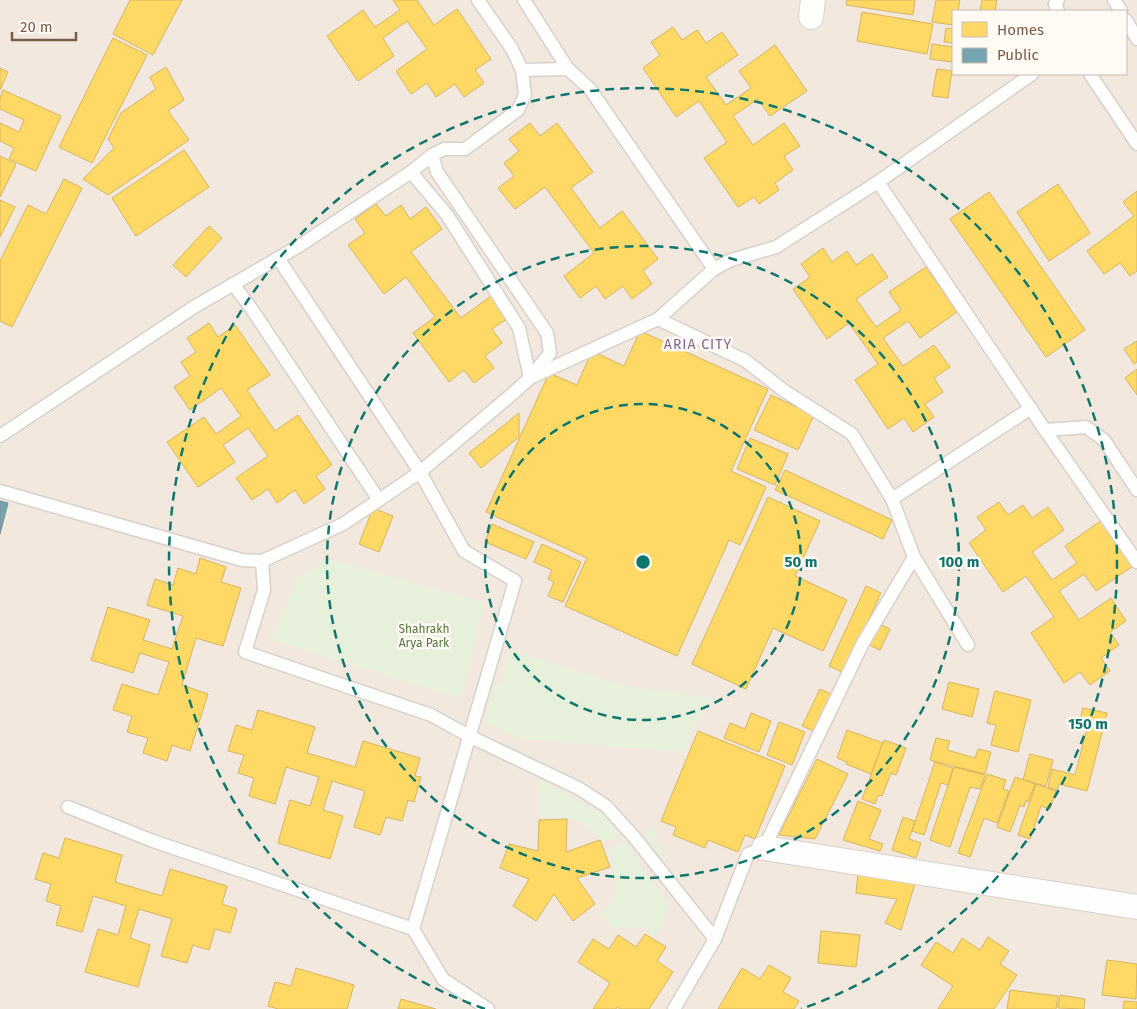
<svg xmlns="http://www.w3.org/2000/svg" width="1137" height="1009" font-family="'Fira Sans',sans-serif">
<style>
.residential{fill:#f2e8de;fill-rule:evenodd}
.green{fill:#e7f0db}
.homes{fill:#ffd966;stroke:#d7b45e}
.public{fill:#76a5af;stroke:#778f92}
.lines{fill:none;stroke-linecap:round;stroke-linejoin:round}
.lane-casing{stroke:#d7d1cb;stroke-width:15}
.street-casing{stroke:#d7d1cb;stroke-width:26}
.lane{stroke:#fefefd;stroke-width:12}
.street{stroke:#fefefd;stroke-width:24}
.ring{fill:none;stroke:#0f766e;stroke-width:2.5;stroke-dasharray:9 6}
.labels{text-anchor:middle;stroke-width:5;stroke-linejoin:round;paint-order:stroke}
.park-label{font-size:12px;fill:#537a41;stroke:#fffaf3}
.neighbourhood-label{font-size:14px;letter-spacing:1px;fill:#846695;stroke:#fffaf3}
.centre{fill:#0f766e;stroke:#fffaf3;stroke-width:2.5}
.ring-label{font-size:15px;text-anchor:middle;font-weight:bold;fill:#0f766e;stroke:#fffaf3;stroke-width:5;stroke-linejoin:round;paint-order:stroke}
</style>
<rect width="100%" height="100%" fill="#f9f5f0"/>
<path class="residential" d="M 0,0 L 1137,0 L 1137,1009 L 0,1009 ZM 953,11 L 1126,11 L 1126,74 L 953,74 Z"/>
<g class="green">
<polygon points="328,559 485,603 460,698 271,640 295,581"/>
<polygon points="510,650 625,686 712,698 692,730 685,752 520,739 484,722 494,683 501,686"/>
<path d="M 538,779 L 604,815 L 619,836 L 603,842 C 583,820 571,815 541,818 Z"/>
<polygon points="654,828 665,863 644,834"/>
<path d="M 625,842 L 668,906 L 655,938 L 645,927 L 613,929 L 600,915 C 624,893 616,878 607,851 Z"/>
</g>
<g class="homes">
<polygon points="130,0 182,0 153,55 113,34"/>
<polygon points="393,0 417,0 434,25 457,9 491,59 475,70 484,83 464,97 455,84 436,97 427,83 411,94 396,71 427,49 407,21 383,38 394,56 358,81 327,36 363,10 375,27 400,10"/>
<polygon points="847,0 915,0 913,15 846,5"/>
<polygon points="936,0 960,0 958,11 953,11 953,25 932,22"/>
<polygon points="982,0 997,0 995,11 980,11"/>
<polygon points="862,12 933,24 927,54 857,41"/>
<polygon points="673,27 682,40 697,30 706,43 722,32 738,55 706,77 726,105 751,88 739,71 775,45 807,91 770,116 758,99 733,116 753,145 784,123 800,146 784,156 793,170 775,183 779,190 759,204 754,197 738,207 704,158 727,142 699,101 676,117 643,68 660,55 651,42"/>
<polygon points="946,28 953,29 953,43 944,42"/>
<polygon points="113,38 147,55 92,163 59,147"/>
<polygon points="932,44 953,47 952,62 930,59"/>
<polygon points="166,67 184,100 168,111 189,140 108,195 83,179 114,148 108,139 121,113 156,89 150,77"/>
<polygon points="0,68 8,72 0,90"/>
<polygon points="937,69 952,71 948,98 932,96"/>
<polygon points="3,90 61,116 36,171 9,159 14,148 0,141 0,123 19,132 24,120 0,109 0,98"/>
<polygon points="530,123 540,136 557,123 593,172 571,188 600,228 622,211 658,259 643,271 652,284 632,299 623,286 605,299 596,286 580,298 564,276 594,253 545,187 515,209 498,188 514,176 504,163 519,151 509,139"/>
<polygon points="184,150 209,187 136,236 112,198"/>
<polygon points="0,156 16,164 0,197"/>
<polygon points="64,179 82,188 12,327 0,321 0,261 28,205 46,214"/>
<polygon points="1058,184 1090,233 1049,261 1017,212"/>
<polygon points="1137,191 1137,271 1130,276 1120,263 1104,274 1087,251 1134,216 1123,202"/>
<polygon points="989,192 1085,330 1046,357 950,219"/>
<polygon points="0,200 15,207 0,237"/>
<polygon points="376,204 386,216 401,205 410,219 426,207 442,229 411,252 461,318 491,296 508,318 492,329 502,343 485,356 494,368 474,383 464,370 449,382 413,333 435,317 406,277 384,294 348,245 365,233 355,219"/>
<polygon points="209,226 222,238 186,277 173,265"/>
<polygon points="823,248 832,262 847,251 856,265 872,254 888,277 856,299 876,327 901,310 889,292 926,267 957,312 920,338 908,321 883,338 903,366 934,345 950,367 934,378 943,392 925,404 934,417 913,432 904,418 888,429 855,380 878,364 849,323 827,339 793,289 810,277 801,264"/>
<polygon points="209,323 218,337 235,325 270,375 247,390 275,431 298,415 332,465 316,476 325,489 304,504 295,490 277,503 268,489 252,500 236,478 268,456 248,428 223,445 235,462 198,487 167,442 204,417 216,434 241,416 221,388 190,410 174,387 190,376 181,362 196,352 187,338"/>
<polygon points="640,331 768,389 731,471 766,487 740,545 729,540 677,656 565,606 587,558 486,512 549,373 577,385 592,351 624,366"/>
<polygon points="1137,341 1137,362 1134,364 1124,349"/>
<polygon points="1137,369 1137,395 1125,378"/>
<polygon points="771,395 814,415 798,450 754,430"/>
<polygon points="519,413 519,437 481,468 469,453"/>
<polygon points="750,438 788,454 775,485 737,469"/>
<polygon points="785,470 892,520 883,539 775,490"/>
<polygon points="768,497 820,521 795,576 847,600 823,651 773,628 746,689 692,664"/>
<polygon points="999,502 1008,515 1023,505 1032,518 1048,507 1064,530 1032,552 1052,580 1077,563 1065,546 1102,520 1133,566 1096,591 1084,574 1059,591 1079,620 1111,598 1126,621 1110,632 1119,645 1101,658 1110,671 1090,685 1080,672 1064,683 1031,633 1054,617 1026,576 1003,592 969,543 986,530 977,517"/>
<polygon points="373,508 393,516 379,552 359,544"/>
<polygon points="492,524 534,542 526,559 485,542"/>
<polygon points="542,544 581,562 563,602 548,596 554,582 548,579 552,570 534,562"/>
<polygon points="200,558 226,567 221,582 241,588 223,646 196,638 182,685 208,694 190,751 172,745 167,761 143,753 148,738 127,732 132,716 113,710 122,684 158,695 169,662 140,653 133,673 91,660 108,607 150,620 143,640 172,649 183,616 147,605 155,579 173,585 178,568 196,574"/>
<polygon points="866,586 881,593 844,673 829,666"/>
<polygon points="877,623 890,629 880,650 867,644"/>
<polygon points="949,682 979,689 972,717 942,709"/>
<polygon points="820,689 833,695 816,732 802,726"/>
<polygon points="995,691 1031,700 1018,752 991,745 996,725 987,723"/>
<polygon points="1083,708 1107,713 1087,791 1059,784 1057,790 1048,787 1052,769 1075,775 1088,725 1079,723"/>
<polygon points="258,710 315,727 307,753 355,767 363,741 420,758 415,776 421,777 414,802 408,800 402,821 386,817 380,835 354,827 365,791 332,781 323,810 343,816 330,859 278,843 290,800 310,806 319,777 286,767 275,804 249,796 254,778 238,773 244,755 228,751 236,725 252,730"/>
<polygon points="751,713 771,721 759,752 724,738 730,723 745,729"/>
<polygon points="779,722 805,732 792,765 767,755"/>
<polygon points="847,730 883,743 871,774 846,764 847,762 837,758"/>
<polygon points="698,731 785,766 755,839 745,835 738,852 708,840 705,848 673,835 676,827 661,821"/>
<polygon points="936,738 950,741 947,750 975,758 978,749 991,752 985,774 930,760"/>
<polygon points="884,740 906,748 896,775 891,773 882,796 878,795 875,804 862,799"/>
<polygon points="1030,754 1053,760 1046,786 1023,780"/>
<polygon points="817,759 848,774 815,839 779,835"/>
<polygon points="935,762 953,768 948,785 941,783 924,835 912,831"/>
<polygon points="954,767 985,775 980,789 970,787 950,847 930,840"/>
<polygon points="987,774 1006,780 1003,789 1009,791 997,823 984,818 970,857 958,853"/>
<polygon points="1015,777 1035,784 1028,802 1026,800 1024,807 1020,805 1010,832 997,827"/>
<polygon points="1036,784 1056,791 1050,809 1041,806 1030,839 1018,835"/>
<polygon points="858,801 881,810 869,839 883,844 880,851 843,840"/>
<polygon points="903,817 915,821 909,839 921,843 916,858 892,850"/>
<polygon points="567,819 566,852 600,840 610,867 577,878 595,904 573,921 554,894 536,921 513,906 529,879 500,868 509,844 538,851 539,820"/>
<polygon points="65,838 122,855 115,882 162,896 170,869 227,886 222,904 237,909 230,933 215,929 209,950 193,945 187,963 161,956 172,919 139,909 130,938 150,945 138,987 85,972 98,929 118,935 126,906 93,896 82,932 56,925 61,906 46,901 51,884 35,879 43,853 59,858"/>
<polygon points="858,873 916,880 901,930 885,923 897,899 856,893"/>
<polygon points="821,931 860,935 856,967 818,963"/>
<polygon points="645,934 666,947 657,961 673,972 649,1009 620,1009 617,1007 616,1009 593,1009 610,983 578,962 593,939 609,949 618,935 636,947"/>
<polygon points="988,937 1009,951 1000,964 1017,975 994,1009 938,1009 953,986 921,965 936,942 953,953 962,938 980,950"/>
<polygon points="1107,960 1137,964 1136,999 1102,995"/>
<polygon points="769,965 791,978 783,992 799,1001 794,1009 718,1009 742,968 760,979"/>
<polygon points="296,968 354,985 347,1009 278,1009 268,1006 275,982 291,986"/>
<polygon points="1010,990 1058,996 1056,1009 1007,1009"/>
<polygon points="1060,995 1085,999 1084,1009 1058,1008"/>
<polygon points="401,999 436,1009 398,1009"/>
<polygon points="1124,1001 1137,1002 1137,1009 1123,1009"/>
</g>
<polygon class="public" points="0,501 8,503 0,534"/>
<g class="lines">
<g class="lane-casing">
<g id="lane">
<polyline points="524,0 568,69"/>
<polyline points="1114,0 1121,11"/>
<polyline points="1058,11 1055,4 1058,0"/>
<polyline points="1126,20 1137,39"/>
<polyline points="522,70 568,69 590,89 714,269"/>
<polyline points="1090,74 1137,144"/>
<polyline points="411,172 447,215 519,328 530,378"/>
<polyline points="878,182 1045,430 1137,562"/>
<polyline points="233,284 251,308 379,500"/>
<polyline points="658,319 746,361 783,390 852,434 892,499 914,557 968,645"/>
<polyline points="532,377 658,319 714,269 731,260 776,247 878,182 1032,74"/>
<polyline points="1045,430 1086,427 1104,440 1137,490"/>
<polyline points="0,436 194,307 299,246 411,172 432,155 444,149 465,149 518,110 525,95 522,70 512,49 478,0"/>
<polyline points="0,491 242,560 262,561 343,524 379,500 420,472 511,395 530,378 550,353 547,333 437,172 432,155"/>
<polyline points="892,499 1031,408"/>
<polyline points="262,561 264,590 245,652 431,715 469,736 580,789 606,806 635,838 715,939"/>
<polyline points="68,807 153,841 413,929 515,581 464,551 420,472 278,258"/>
<polyline points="413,929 443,979 488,1009"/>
<polyline points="674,1009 715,939 748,854 764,848 863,643 914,557"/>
</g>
</g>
<g class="street-casing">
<g id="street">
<polyline points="811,17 813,0"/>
<polyline points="764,848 1137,907"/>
</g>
</g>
<use href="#lane" class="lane"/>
<use href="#street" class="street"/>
</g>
<g class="ring">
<circle cx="643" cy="562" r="158"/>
<circle cx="643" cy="562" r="316"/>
<path d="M485 1009A474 474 0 1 1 801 1009"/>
</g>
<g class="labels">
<g class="park-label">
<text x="424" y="633">Shahrakh<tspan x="424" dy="14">Arya Park</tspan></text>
</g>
<g class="neighbourhood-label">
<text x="698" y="349">ARIA CITY</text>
</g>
</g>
<circle cx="643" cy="562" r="8" class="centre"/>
<g class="ring-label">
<text x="801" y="567">50 m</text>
<text x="959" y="567">100 m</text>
<text x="1088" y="729">150 m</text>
</g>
<rect x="952" y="10" width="175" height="65" fill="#fffaf3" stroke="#cabbb1"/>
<rect x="962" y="22" width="25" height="15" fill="#ffd966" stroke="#cabbb1"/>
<text x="997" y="35" font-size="15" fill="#7a5c4d">Homes</text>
<rect x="962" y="48" width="25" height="15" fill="#76a5af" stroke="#cabbb1"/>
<text x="997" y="60" font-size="15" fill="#7a5c4d">Public</text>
<path d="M12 32v8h64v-8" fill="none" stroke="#7a5c4d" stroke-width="2.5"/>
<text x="20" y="32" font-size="15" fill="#7a5c4d" stroke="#fffaf3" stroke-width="4" paint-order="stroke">20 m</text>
</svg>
